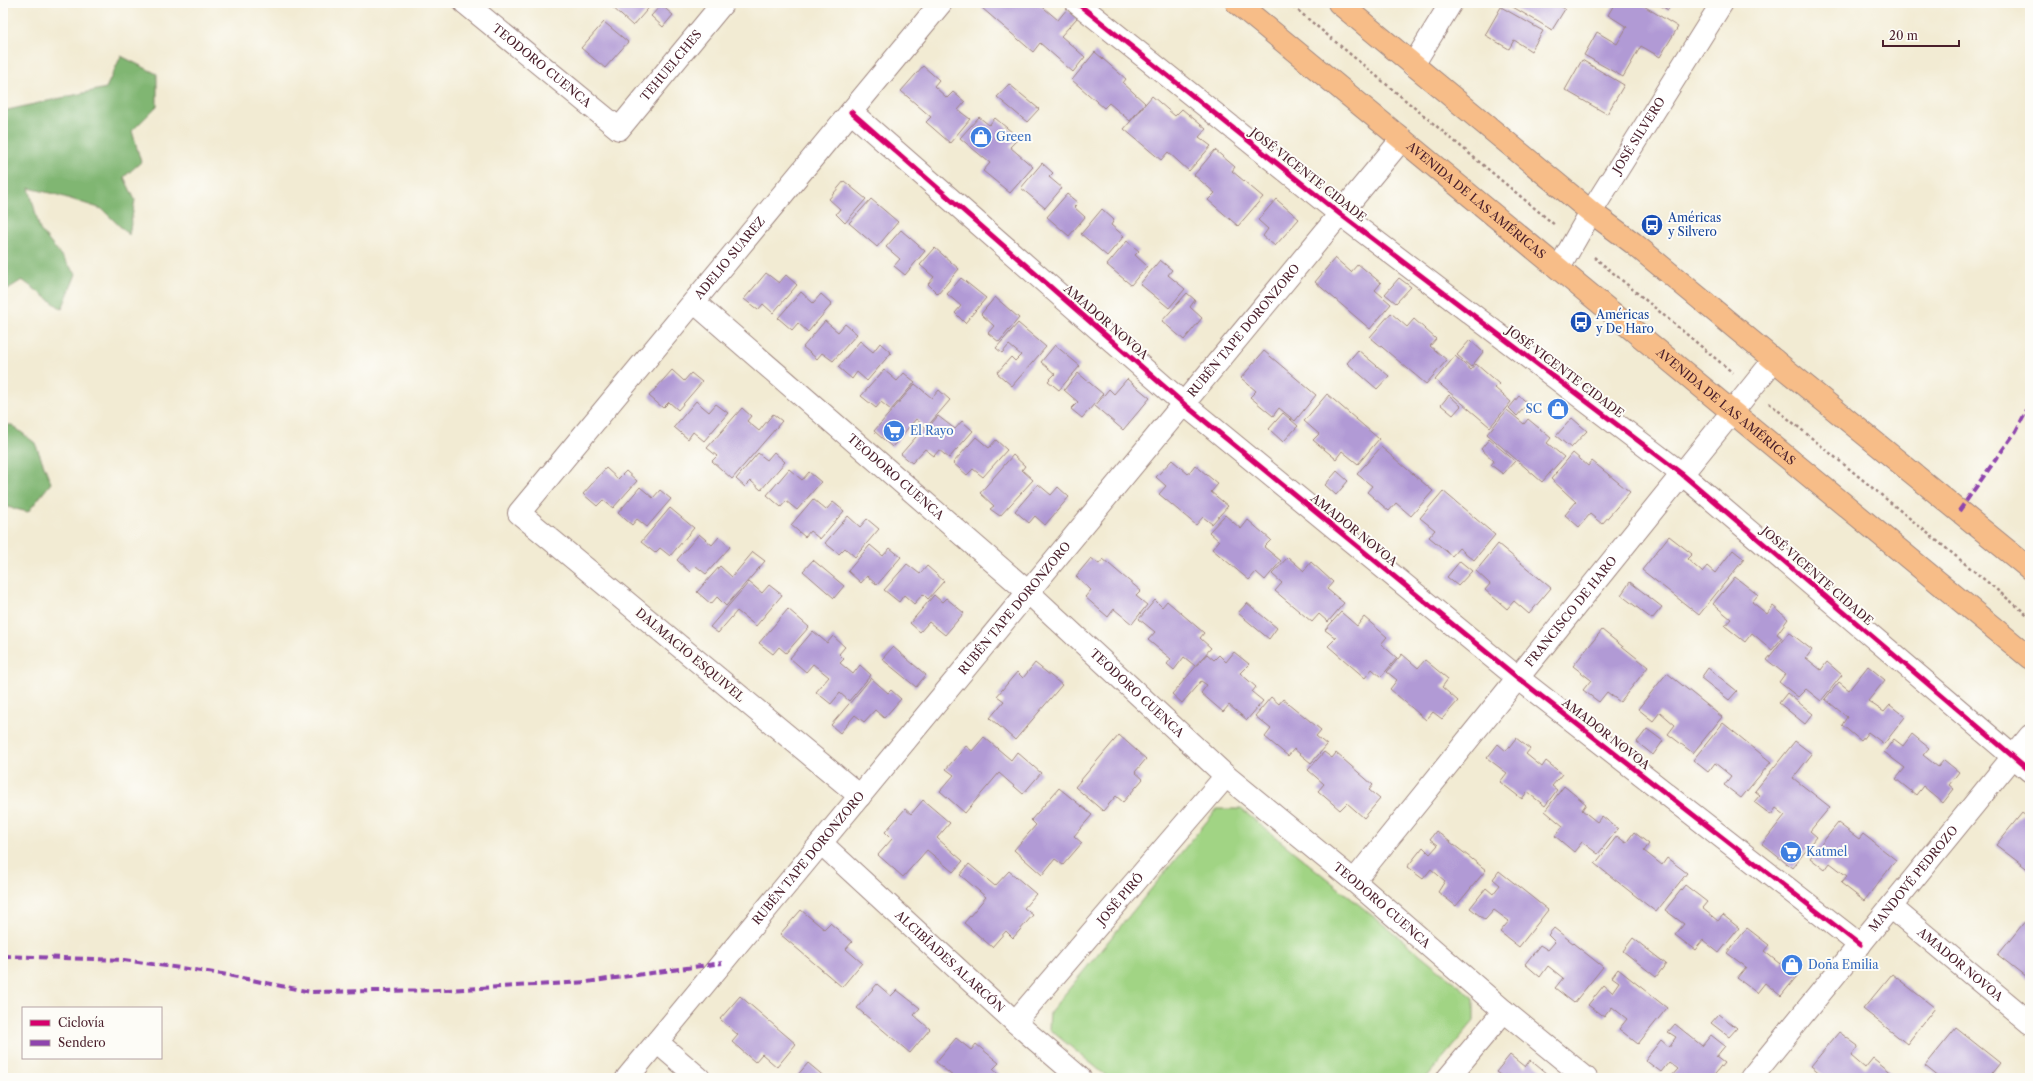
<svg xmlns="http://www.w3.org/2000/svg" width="2033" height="1081" font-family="'Libre Caslon Text',serif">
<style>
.green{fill:#a1d484;stroke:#767a58}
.forest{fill:#80b672;stroke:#656a4e}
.building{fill:#b19ad5}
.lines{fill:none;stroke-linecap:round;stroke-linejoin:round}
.minor-casing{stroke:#9e857f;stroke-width:24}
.major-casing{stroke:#9e857f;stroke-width:24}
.path{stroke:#9e857f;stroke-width:2.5;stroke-dasharray:3 3;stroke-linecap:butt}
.minor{stroke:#fff;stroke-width:22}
.major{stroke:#f7bd88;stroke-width:22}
.quiet{stroke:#8e44ad;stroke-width:4;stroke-dasharray:8 4;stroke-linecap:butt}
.cycleway-casing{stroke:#fdfcf7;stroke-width:8}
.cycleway{stroke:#d6006c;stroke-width:5}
.labels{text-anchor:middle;stroke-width:4;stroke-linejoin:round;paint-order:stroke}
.street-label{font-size:12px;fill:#4a1f2b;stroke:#fdfcf7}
.shop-label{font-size:12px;fill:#366cbe;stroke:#fdfcf7;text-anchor:start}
.transit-label{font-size:12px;fill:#164399;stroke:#fdfcf7;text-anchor:start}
</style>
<rect width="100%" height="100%" fill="#fdfcf7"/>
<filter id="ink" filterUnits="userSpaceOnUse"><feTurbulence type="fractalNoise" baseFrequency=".025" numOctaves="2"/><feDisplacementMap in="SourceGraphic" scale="8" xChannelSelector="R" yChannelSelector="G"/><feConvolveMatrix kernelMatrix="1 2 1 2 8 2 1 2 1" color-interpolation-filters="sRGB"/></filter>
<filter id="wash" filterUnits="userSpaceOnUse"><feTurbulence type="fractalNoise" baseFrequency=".012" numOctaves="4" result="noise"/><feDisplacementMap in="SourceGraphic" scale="16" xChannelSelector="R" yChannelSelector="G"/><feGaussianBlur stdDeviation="0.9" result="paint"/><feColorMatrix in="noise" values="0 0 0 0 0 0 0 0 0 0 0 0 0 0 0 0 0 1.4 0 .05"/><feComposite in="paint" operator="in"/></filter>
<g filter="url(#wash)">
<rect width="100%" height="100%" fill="#f2ebd3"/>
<polygon class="green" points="1217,809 1241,809 1474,998 1474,1021 1426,1078 1109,1078 1049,1029 1050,1012"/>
<g class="forest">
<polygon points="121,56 157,74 157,106 132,131 141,162 124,177 135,200 129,235 102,209 58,195 29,188 40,230 76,274 62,309 22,280 3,292 3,111 106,88"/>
<polygon points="3,425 12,425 35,443 51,483 28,512 3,506"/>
</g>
<g id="blocks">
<g class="building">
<polygon points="612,3 653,3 633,26 610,5"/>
<polygon points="986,3 1038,3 1058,20 1067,9 1077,18 1061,36 1085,57 1073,72 1040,43 1033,52 982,8"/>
<polygon points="1506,3 1555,3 1565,9 1552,30"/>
<polygon points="1615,3 1639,3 1678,27 1660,57 1641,46 1623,77 1584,55 1597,32 1617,44 1627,27 1608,15"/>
<polygon points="1656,3 1672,3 1668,10"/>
<polygon points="661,5 673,15 663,27 651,16"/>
<polygon points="1501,7 1543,31 1531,51 1514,40 1509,49 1485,35"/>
<polygon points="604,22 628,42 605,68 581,48"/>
<polygon points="1095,52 1126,79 1123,83 1145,103 1130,121 1109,103 1104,108 1072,80"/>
<polygon points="1582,60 1624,85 1607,114 1565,90"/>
<polygon points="923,66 939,80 934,86 947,98 953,92 965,102 958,110 970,119 950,143 926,122 931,117 901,91"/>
<polygon points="1009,84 1039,109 1027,122 997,97"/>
<polygon points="1152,96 1175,116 1182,109 1206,129 1199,137 1211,146 1189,171 1168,152 1161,160 1124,129"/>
<polygon points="979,117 989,125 995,118 1019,138 1010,147 1033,167 1010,193 983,171 990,163 960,138"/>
<polygon points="1215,150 1235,167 1232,171 1263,197 1238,226 1208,200 1215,193 1194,175"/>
<polygon points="1042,163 1053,173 1049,177 1062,188 1045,208 1021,188"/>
<polygon points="844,181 866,199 845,223 836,214 840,209 829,199"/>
<polygon points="1067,194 1078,203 1074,207 1085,217 1069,236 1047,217"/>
<polygon points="871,199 898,222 877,247 849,223"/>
<polygon points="1276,199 1299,219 1275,246 1263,236 1268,229 1258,220"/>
<polygon points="1102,209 1114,220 1111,225 1124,236 1107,256 1081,234"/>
<polygon points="901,230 925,251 905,275 894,266 900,259 886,247"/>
<polygon points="1127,241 1139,251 1135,255 1147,266 1131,285 1107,265"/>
<polygon points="935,248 959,269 938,294 928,284 934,277 920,265"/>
<polygon points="1335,258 1351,272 1358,264 1381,283 1375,290 1391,304 1370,329 1315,282"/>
<polygon points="1160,260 1172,270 1168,275 1185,289 1169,308 1140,284"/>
<polygon points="766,273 779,283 786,275 797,285 773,313 763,304 758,310 744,299"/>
<polygon points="961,278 986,298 965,323 955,313 961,306 947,294"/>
<polygon points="1399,278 1411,287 1396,303 1385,294"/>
<polygon points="801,292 813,303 821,294 832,304 808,332 798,323 792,330 778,318"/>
<polygon points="1187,293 1195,300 1190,307 1202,318 1184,340 1162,321"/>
<polygon points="995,297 1019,318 999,342 988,333 994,326 981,314"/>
<polygon points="1391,313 1407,327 1414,319 1436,339 1430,346 1447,360 1426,384 1370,337"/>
<polygon points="825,321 838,332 845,324 857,334 833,361 822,353 817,359 803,347"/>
<polygon points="1018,323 1046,347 1012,386 997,373 1011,357 1015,361 1021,355 1009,345 1002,353 996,348"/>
<polygon points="1470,340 1483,352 1471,367 1457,355"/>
<polygon points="860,341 873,352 880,343 891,353 867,381 857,372 852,379 838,367"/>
<polygon points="1055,345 1080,366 1059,390 1048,381 1055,374 1041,362"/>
<polygon points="1358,350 1389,376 1377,389 1347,363"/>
<polygon points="1264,351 1316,395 1295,421 1279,408 1273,416 1250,397 1256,391 1241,378"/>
<polygon points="1455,356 1471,370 1476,364 1499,384 1495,388 1511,402 1490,427 1435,380"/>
<polygon points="672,370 684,381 691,373 702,382 678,410 669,402 663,408 649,396"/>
<polygon points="884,370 897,381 904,373 915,382 891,410 881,402 876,408 861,396"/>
<polygon points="1078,373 1103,394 1082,418 1071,409 1078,402 1064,390"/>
<polygon points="1127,379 1150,398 1123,430 1095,406 1109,389 1114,394"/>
<polygon points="915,384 932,398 939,390 950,400 926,428 916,419 892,447 874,431"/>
<polygon points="1327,394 1379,439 1358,464 1342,451 1336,459 1313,440 1319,434 1304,421"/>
<polygon points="1449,395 1461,406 1453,415 1441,405"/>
<polygon points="1519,396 1528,403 1517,416 1509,408"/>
<polygon points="696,401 709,412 716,404 728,413 704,441 693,432 688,439 674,427"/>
<polygon points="742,408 751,416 747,421 759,431 773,414 782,421 732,479 712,461 717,456 707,448"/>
<polygon points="1507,410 1524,424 1528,419 1551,438 1547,443 1564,457 1542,482 1487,434"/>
<polygon points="1283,413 1298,426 1283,442 1269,429"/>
<polygon points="938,416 955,429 962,421 973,431 949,458 939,450 934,456 925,449 912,463 901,454 923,429 925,431"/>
<polygon points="1572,418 1587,431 1571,448 1556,436"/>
<polygon points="976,437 989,448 996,440 1007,450 983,477 973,469 967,475 953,463"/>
<polygon points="1489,439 1515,461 1503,474 1491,465 1494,461 1481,449"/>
<polygon points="1381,447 1433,491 1411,516 1396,503 1389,511 1367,492 1372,486 1357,474"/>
<polygon points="774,452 785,462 761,490 751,481 745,487 736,479 758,453 767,460"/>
<polygon points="1573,453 1588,466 1592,461 1630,492 1602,524 1590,514 1579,527 1565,515 1576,502 1551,479"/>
<polygon points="1013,455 1025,466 1022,470 1033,480 1000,516 990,509 994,506 980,493"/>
<polygon points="1172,460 1188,474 1195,465 1218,484 1211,492 1228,506 1212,524 1203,517 1196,525 1159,494 1166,486 1156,477"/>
<polygon points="606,468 618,479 626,471 637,481 613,508 603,500 597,506 583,494"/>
<polygon points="789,469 802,480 809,472 821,482 797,510 786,501 781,507 767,495"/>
<polygon points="1337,471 1348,481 1336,495 1325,485"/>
<polygon points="1038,484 1051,495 1058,487 1069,497 1045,525 1035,516 1029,523 1015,511"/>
<polygon points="640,487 653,498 660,490 671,499 647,527 637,519 632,525 618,513"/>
<polygon points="1443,491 1495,535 1474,560 1459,548 1452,556 1429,537 1435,530 1420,518"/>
<polygon points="813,499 826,510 833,502 844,511 820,539 810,531 805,537 791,525"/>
<polygon points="670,508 694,528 670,556 660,548 655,553 641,542"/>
<polygon points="1225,515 1241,529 1248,520 1271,540 1264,547 1281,561 1265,580 1256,572 1249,580 1212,549 1219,541 1209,532"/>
<polygon points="848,516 860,527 867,519 879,529 855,557 845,548 839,554 825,543"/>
<polygon points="699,534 712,545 719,537 730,547 706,574 696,566 690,572 677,560"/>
<polygon points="1669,536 1692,554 1687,559 1702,572 1707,566 1715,573 1733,550 1744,559 1699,615 1642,570"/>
<polygon points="1498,544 1551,588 1529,614 1514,601 1507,609 1485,590 1490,584 1476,571"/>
<polygon points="870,545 883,556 890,548 901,557 877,585 867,576 861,583 848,571"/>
<polygon points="753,552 765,561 726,606 717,597 711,604 697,592 720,566 732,577"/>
<polygon points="1288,557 1304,571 1311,562 1333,582 1327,589 1344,603 1328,622 1319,614 1312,622 1275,591 1282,583 1272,574"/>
<polygon points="1091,558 1099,564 1103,559 1141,591 1136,596 1147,605 1132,624 1114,609 1108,617 1085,597 1091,590 1076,576"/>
<polygon points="813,560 844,586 834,598 803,571"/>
<polygon points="1460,561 1472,571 1458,586 1447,577"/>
<polygon points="907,564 920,574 927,566 944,581 928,599 923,594 914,604 904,595 899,602 884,590"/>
<polygon points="1735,577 1758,595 1752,602 1767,614 1773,606 1788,619 1777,634 1782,638 1772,650 1752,633 1745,642 1725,626 1731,619 1713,604"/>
<polygon points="749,582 762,593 769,585 782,595 756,626 737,611 718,633 710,627"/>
<polygon points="1630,582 1662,607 1652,619 1621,595"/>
<polygon points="934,595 942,602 946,598 964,613 945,635 929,622 920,632 910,623"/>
<polygon points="1155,600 1162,607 1167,601 1204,633 1200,638 1211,648 1195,666 1184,657 1174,670 1167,664 1171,659 1148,640 1155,632 1139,619"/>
<polygon points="1247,603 1277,628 1269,639 1238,613"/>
<polygon points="788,609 809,627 786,653 779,647 773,654 759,643"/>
<polygon points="1341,612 1357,626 1364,617 1387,637 1381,644 1397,658 1381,677 1372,669 1365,678 1328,646 1336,638 1325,630"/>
<polygon points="1602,630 1648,667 1620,702 1607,692 1599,702 1583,690 1591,680 1573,666"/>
<polygon points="813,631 827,643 833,636 845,647 839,654 844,659 840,663 853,674 860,665 871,675 849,701 840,693 831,704 816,692 829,677 813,664 806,672 790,658"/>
<polygon points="1789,632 1812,650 1806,658 1821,670 1827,662 1842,675 1821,701 1806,689 1798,697 1779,682 1785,674 1767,660"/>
<polygon points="893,647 926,675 916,687 882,659"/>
<polygon points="1234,652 1249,664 1240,673 1256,687 1252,692 1263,701 1247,720 1229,705 1223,712 1201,693 1207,685 1201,681 1182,703 1172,694 1207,654 1214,660 1219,655 1226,662"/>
<polygon points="1402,654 1418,668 1425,660 1448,679 1442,687 1458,701 1442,719 1433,712 1426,720 1390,689 1397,680 1387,672"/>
<polygon points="1035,663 1062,685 1015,740 990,718 1004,701 997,696 1017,672 1023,678"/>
<polygon points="1868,666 1885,680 1868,701 1884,712 1890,705 1905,717 1884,744 1868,732 1861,741 1842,725 1847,717 1825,699 1839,682 1849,690"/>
<polygon points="1708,668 1737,691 1729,700 1701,678"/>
<polygon points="1667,673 1722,717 1693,753 1668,734 1675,725 1660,712 1653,721 1638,709"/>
<polygon points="871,678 888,693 891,690 901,699 884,718 875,710 864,722 855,715 840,733 831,725"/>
<polygon points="1787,693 1813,714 1805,724 1779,703"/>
<polygon points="1271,697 1279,704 1283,699 1321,730 1316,736 1327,745 1311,763 1294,749 1288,756 1265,737 1271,729 1255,716"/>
<polygon points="1723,723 1771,762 1741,798 1724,785 1731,776 1715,763 1708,772 1693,760"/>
<polygon points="1647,729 1663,741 1653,755 1637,742"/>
<polygon points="1912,734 1929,748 1923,755 1938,767 1944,760 1959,772 1949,785 1954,789 1943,803 1923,786 1916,795 1896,779 1905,768 1884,752 1894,739 1903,746"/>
<polygon points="1119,735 1146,759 1135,772 1143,779 1123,802 1116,796 1103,811 1075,787"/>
<polygon points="984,737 1011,760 1017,752 1041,773 1023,794 999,773 965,813 940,791 954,775 946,769 966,746 972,751"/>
<polygon points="1516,738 1530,749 1526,754 1542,767 1546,761 1562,774 1552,786 1557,790 1545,806 1527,792 1522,799 1500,782 1507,773 1487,758 1498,744 1506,751"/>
<polygon points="1795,741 1812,754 1793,778 1830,807 1810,831 1817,837 1792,868 1762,844 1785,815 1776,808 1771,815 1754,802 1760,795 1755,791"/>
<polygon points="1324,752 1332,758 1336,753 1373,785 1369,790 1380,799 1364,818 1347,803 1340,810 1318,791 1324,784 1308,770"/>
<polygon points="1564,786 1586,804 1582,810 1597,822 1602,816 1618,829 1598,854 1582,842 1574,852 1555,836 1563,826 1545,811"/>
<polygon points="1059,788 1092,815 1074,836 1082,843 1063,865 1055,859 1042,875 1014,850 1036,825 1031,820"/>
<polygon points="923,800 950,823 937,838 963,861 953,872 927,850 903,877 878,855 892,839 885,832 905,809 911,814"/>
<polygon points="2022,813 2030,819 2030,871 1996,845"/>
<polygon points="1838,823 1859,839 1863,834 1896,860 1864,901 1841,883 1847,876 1830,863 1825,870 1810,858"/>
<polygon points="1436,831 1486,870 1456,906 1438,892 1445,881 1431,869 1423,879 1407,867 1423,847 1430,854 1438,845 1430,839"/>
<polygon points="1634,832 1649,844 1644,851 1662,865 1667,858 1687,873 1656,912 1595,864 1617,836 1626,843"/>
<polygon points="969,864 995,886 1009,871 1036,894 1024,908 1033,915 1013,938 1006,931 992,947 964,923 986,897 960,875"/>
<polygon points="1499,871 1548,910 1519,947 1500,932 1509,921 1494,910 1485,920 1470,908 1486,888 1493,894 1500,885 1493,879"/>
<polygon points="1685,885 1707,902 1702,908 1718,921 1723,915 1739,928 1719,953 1703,940 1695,950 1675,935 1684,924 1665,910"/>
<polygon points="801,910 824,929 830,923 852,942 846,949 862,963 842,987 780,934"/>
<polygon points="2026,920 2030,923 2030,980 1998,955"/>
<polygon points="1554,928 1603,967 1574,1003 1555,988 1563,978 1548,966 1540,977 1525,964 1540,945 1548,950 1555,942 1548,935"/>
<polygon points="1747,928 1769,945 1764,951 1780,964 1785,958 1801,971 1781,996 1765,983 1757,993 1737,978 1746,967 1727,953"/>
<polygon points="1633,938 1666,964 1656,977 1623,951"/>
<polygon points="1618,969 1667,1008 1638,1044 1619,1029 1627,1019 1612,1007 1604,1017 1588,1005 1604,985 1612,992 1619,982 1612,977"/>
<polygon points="1892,974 1935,1008 1907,1044 1863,1009"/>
<polygon points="877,984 891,996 897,990 920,1008 914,1015 930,1029 910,1053 857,1008"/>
<polygon points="740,996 796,1044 777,1067 762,1054 755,1062 732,1042 738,1035 720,1019"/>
<polygon points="1719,1014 1737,1028 1729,1037 1711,1023"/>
<polygon points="1675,1024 1702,1046 1711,1035 1725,1046 1716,1057 1724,1063 1712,1078 1670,1078 1678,1069 1669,1062 1661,1072 1645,1060 1661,1040 1669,1047 1676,1037 1668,1032"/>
<polygon points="1956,1028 2000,1063 1988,1078 1940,1078 1925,1066"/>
<polygon points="1839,1032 1858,1046 1851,1056 1865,1068 1873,1058 1898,1078 1840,1078 1836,1075 1834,1078 1826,1078 1811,1066"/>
<polygon points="956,1038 971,1050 976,1044 999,1063 993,1069 1003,1078 955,1078 936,1062"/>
<polygon points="1510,1055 1525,1067 1530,1060 1552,1078 1504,1078 1496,1072"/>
<polygon points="808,1063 826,1078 795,1078"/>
</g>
</g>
</g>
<g filter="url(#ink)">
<use href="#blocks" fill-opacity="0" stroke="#9e857f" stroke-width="1"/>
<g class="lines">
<g class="minor-casing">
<g id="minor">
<path id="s1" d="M 465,3 L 619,129 L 723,3"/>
<polyline points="1077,3 1340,214 1682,474 2030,771"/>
<polyline points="1413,65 1451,3"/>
<polyline points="851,112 1184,404 1518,678 1860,945"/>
<path id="s2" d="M 1559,268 L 1591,212 L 1722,3"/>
<path id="s3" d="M 694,302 L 1028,592 L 1226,776 L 1354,881 L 1504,1011 L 1586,1078"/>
<path id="s4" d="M 860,796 L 519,513 L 941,3"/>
<path id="s5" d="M 821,843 L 1015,1022 L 1080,1078"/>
<path id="s6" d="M 1354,881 L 1774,360"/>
<path id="s7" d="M 1891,907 L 2030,1023"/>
<path id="s8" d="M 1015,1022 L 1226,776"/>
<polyline points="657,1042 699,1078"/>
<path id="s9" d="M 627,1078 L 1402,139"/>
<polyline points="1448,1078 1504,1011"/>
<path id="s10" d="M 1751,1078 L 2030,736"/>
</g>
</g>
<g class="major-casing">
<g id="major">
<path id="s11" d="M 1237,3 L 2030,658"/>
<polyline points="1339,3 1591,212 1633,243 1774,360 2030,569"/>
</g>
</g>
<g class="path">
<polyline points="1289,3 1556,226"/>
<polyline points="1594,257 1733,373"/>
<polyline points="1769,403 2030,617"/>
</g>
<use href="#minor" class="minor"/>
<use href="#major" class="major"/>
<g class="quiet">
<polyline points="1959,511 2016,431 2030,404"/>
<polyline points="3,956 124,960 222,974 311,992 446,990 587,982 722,963"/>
</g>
<g class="cycleway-casing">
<g id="cycleway">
<polyline points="1077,3 1340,214 1682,474 2030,771"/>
<polyline points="851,112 1184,404 1518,678 1860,945"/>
</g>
</g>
<use href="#cycleway" class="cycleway"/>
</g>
</g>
<defs>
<g id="shop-disc" transform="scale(1.15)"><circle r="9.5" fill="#3f7fe0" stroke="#fdfcf7"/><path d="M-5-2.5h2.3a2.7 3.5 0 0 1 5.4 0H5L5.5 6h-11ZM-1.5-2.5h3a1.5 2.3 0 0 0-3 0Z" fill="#fff"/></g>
<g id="bus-disc" transform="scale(1.15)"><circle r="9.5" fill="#1a4fb4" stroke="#fdfcf7"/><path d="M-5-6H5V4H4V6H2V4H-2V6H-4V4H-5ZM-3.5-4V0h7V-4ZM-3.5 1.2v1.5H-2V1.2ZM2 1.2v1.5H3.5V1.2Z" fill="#fff"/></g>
<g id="supermarket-disc" transform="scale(1.15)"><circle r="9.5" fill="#3f7fe0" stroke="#fdfcf7"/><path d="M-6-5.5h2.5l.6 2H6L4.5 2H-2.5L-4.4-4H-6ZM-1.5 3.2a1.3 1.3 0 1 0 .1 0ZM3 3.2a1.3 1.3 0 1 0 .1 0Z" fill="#fff"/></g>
</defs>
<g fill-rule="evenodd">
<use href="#shop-disc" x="981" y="137"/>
<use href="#bus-disc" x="1652" y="225"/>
<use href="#bus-disc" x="1581" y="322"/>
<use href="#shop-disc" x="1558" y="409"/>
<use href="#supermarket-disc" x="894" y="431"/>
<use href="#supermarket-disc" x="1791" y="852"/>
<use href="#shop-disc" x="1792" y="965"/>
</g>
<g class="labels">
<g class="street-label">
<text dy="4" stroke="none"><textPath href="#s1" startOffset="99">TEODORO CUENCA</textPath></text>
<text dy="4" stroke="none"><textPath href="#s1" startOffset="281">TEHUELCHES</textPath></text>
<text dy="4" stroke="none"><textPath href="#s2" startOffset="155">JOSÉ SILVERO</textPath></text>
<text transform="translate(1308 175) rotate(38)" y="4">JOSÉ VICENTE CIDADE</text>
<text dy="4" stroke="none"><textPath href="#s11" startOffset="310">AVENIDA DE LAS AMÉRICAS</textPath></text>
<text dy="4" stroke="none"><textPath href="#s4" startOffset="774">ADELIO SUAREZ</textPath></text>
<text transform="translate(1106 322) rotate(41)" y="4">AMADOR NOVOA</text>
<text dy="4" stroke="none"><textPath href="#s9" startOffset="969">RUBÉN TAPE DORONZORO</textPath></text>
<text transform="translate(1565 372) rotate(37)" y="4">JOSÉ VICENTE CIDADE</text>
<text dy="4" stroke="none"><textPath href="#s11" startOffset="634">AVENIDA DE LAS AMÉRICAS</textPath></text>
<text dy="4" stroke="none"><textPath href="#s3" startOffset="267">TEODORO CUENCA</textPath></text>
<text transform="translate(1354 530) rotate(39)" y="4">AMADOR NOVOA</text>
<text transform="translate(1817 576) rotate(41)" y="4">JOSÉ VICENTE CIDADE</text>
<text dy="4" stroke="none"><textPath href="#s9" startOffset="609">RUBÉN TAPE DORONZORO</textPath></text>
<text dy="4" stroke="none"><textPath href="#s6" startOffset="346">FRANCISCO DE HARO</textPath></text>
<text transform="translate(690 655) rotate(40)" y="4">DALMACIO ESQUIVEL</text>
<text dy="4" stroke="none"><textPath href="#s3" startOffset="591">TEODORO CUENCA</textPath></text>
<text transform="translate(1606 734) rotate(38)" y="4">AMADOR NOVOA</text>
<text dy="4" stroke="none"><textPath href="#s9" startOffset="285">RUBÉN TAPE DORONZORO</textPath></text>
<text dy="4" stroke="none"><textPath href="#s10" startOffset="257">MANDOVÉ PEDROZO</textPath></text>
<text dy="4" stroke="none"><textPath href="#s8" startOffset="162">JOSÉ PIRÓ</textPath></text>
<text dy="4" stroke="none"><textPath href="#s3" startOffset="915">TEODORO CUENCA</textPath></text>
<text dy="4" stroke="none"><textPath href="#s5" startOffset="175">ALCIBÍADES ALARCÓN</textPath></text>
<text dy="4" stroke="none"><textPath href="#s7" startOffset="90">AMADOR NOVOA</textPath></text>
</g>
<g class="shop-label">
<text x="996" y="141">Green</text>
<text x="1542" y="413" text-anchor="end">SC</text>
<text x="910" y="435">El Rayo</text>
<text x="1806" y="856">Katmel</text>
<text x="1808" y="969">Doña Emilia</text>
</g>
<g class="transit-label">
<text x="1668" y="222">Américas<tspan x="1668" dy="14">y Silvero</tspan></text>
<text x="1596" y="319">Américas<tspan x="1596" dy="14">y De Haro</tspan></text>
</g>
</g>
<rect width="2033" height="1081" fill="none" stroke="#fdfcf7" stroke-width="16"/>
<rect x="22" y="1007" width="140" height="52" fill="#fdfcf7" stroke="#b5a4a5"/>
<rect x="30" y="1020" width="20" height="6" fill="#d6006c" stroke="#b5a4a5"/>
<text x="58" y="1027" font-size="12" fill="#4a1f2b">Ciclovía</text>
<rect x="30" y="1040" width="20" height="6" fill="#8e44ad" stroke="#b5a4a5"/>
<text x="58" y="1047" font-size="12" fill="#4a1f2b">Sendero</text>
<path d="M1883 40v6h76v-6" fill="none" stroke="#4a1f2b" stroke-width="2"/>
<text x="1889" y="40" font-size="12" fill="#4a1f2b" stroke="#fdfcf7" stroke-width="3" paint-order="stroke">20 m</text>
</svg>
